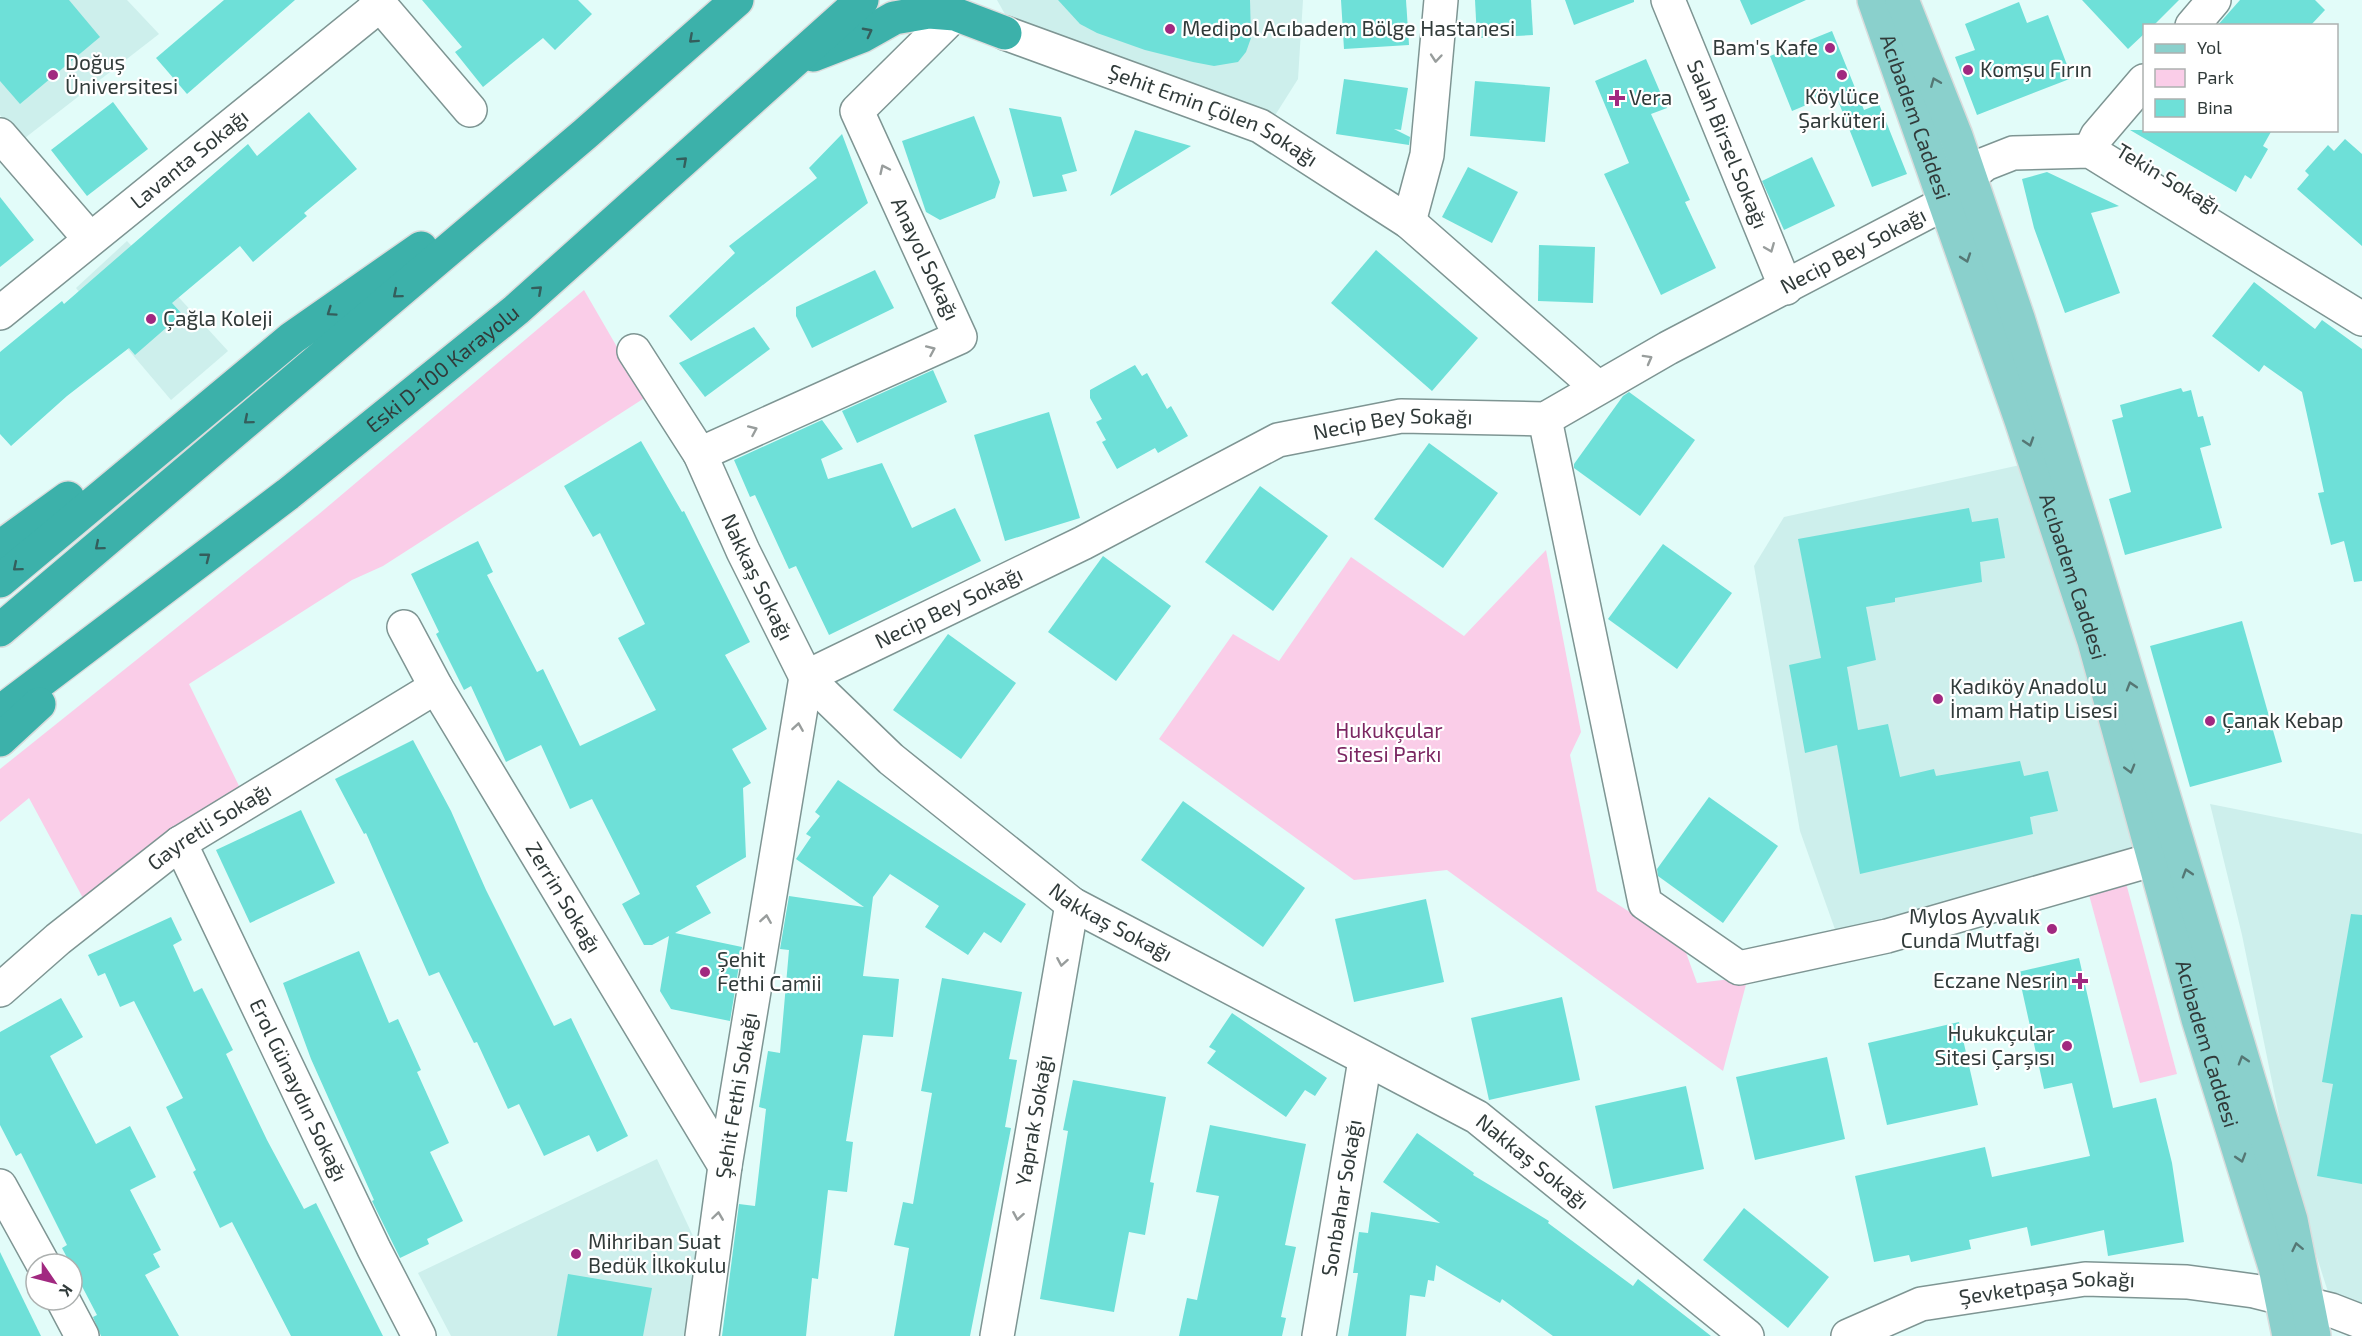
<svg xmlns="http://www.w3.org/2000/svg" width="2362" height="1336" font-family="'Exo 2',sans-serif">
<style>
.built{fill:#cdefec}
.green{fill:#facde8}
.building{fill:#6ee0d8}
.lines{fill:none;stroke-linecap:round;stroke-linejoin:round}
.minor-casing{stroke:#7e9593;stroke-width:36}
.major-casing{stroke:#dadcdc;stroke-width:36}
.highway-casing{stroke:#dadcdc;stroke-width:36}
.minor{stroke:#fff;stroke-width:33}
.major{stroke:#8ad0cc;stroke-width:33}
.highway{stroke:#3cb1aa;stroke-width:33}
.oneway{stroke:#345e5c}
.oneway2{stroke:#989d9c}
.oneway3{stroke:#557774}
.poi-dot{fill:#a12980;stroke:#fff;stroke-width:2}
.labels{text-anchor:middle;stroke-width:4.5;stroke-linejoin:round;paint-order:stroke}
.poi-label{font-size:21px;fill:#313b3a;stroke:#fff;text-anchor:start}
.street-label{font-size:21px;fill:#313b3a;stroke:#fff}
.park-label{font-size:21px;fill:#7b2762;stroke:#fff}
</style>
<rect width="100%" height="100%" fill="#e2fcf9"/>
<g class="built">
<polygon points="0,0 127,0 159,34 21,141 0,115"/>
<polygon points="997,0 1303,0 1298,79 1274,117 1006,16"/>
<polygon points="127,241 228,351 171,400 76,288"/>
<polygon points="2020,465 2041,509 2147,861 1842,949 1800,831 1754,566 1784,517"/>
<polygon points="2210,804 2362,834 2362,1303 2329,1295 2292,1179 2242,935"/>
<polygon points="657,1159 693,1236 698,1280 689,1336 451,1336 418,1273"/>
</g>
<g class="green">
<polygon points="584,290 646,397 383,566 352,580 189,684 242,792 137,856 84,900 29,798 0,822 0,769 319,514"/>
<polygon points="1546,550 1581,732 1570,755 1597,891 1684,947 1697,983 1748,977 1723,1071 1447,870 1354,880 1159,739 1233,634 1279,661 1351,557 1464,636"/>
<polygon points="2122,868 2177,1074 2140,1083 2085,880"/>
</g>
<g class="building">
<polygon points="0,0 69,0 100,37 20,104 0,81"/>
<polygon points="224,0 295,0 187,94 156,58"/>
<polygon points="422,0 578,0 592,14 555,50 543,38 483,87 455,52 462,47"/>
<polygon points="1058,0 1250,0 1251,38 1246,52 1238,62 1214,66 1193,62 1145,50 1097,33 1080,24"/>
<polygon points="1341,0 1406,0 1409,45 1344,49"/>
<polygon points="1475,0 1531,0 1533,35 1477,38"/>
<polygon points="1565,0 1634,0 1634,2 1574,25"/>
<polygon points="1740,0 1806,0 1751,25"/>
<polygon points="2082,0 2179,0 2153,26 2145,26 2145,33 2128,49"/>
<polygon points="2240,0 2315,0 2325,10 2310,26 2217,26"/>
<polygon points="2019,2 2027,23 2048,15 2072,78 1977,115 1955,57 1975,50 1965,24"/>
<polygon points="1832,31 1864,110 1879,104 1907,174 1872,187 1835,93 1792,111 1770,56"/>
<polygon points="1646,59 1667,108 1651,114 1690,200 1685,202 1716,268 1661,295 1604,174 1629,163 1595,81"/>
<polygon points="1344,79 1408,88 1401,130 1394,129 1410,137 1409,145 1336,134"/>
<polygon points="1475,81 1550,87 1545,142 1470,136"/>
<polygon points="113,102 148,149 87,196 51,150"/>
<polygon points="1009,108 1061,117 1077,171 1062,175 1067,191 1033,197"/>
<polygon points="309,112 357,169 304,213 307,216 253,262 240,246 172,303 182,314 135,355 129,348 67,396 11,446 0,434 0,352 62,301 64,304 248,144 257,156"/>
<polygon points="974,116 1000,182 995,198 940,220 926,212 902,141"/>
<polygon points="1135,130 1191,146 1110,196 1122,164"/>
<polygon points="2130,130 2272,130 2263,146 2268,149 2251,179 2245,175 2236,192"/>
<polygon points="842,134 868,203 691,341 669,316 735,253 729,246 817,178 809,168"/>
<polygon points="2345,139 2362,154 2362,246 2297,189 2309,175 2305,171 2328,145 2334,151"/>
<polygon points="1812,157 1835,206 1784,230 1762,181"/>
<polygon points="1468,167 1518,192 1492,243 1442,217"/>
<polygon points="2047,172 2119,206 2091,213 2120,293 2065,313 2034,228 2022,179"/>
<polygon points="0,197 34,240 0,267"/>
<polygon points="1539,245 1595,247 1593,303 1538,301"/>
<polygon points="1376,250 1478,338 1432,391 1331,303"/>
<polygon points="875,270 894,308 812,348 796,316 796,307"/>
<polygon points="2254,282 2315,329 2322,320 2362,349 2362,581 2354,582 2344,541 2331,545 2318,493 2324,492 2302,392 2264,365 2259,372 2212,336"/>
<polygon points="754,327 770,349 705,397 679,363"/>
<polygon points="1135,365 1142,376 1147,373 1167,409 1171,406 1188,436 1158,453 1155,448 1117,469 1102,442 1106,440 1096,422 1102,419 1090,398 1090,390"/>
<polygon points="933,370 947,402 857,443 842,411"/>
<polygon points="2181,388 2183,392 2191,390 2198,417 2203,416 2211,445 2200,448 2222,528 2125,555 2109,499 2131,492 2112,420 2123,417 2120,405"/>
<polygon points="1629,392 1695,440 1640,516 1574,468 1574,464 1623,396"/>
<polygon points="1049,412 1080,518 1005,541 974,435"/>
<polygon points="822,420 843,449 821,459 828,479 882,463 912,528 955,508 981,561 829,635 796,566 789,569 755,495 750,497 734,460"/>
<polygon points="641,441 682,512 684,511 750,642 725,655 767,729 732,749 751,783 743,788 746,857 696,886 711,913 675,933 742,947 730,1021 671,1009 660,991 669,936 652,945 644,945 622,904 640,894 592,799 570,809 541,745 506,762 471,686 464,690 436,634 439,632 411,574 478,541 493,572 487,575 537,672 543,669 580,746 656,710 618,638 645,624 600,533 593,537 564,486"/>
<polygon points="1429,443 1498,493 1443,568 1374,519"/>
<polygon points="1260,486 1328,536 1273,611 1205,562"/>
<polygon points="1969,508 1972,522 1998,518 2005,558 1980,562 1982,582 1895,598 1895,602 1866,607 1876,660 1847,667 1858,730 1888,724 1900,777 1934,769 1936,776 2020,761 2024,776 2048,771 2058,811 2030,817 2033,834 1860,874 1837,745 1805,753 1789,665 1821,658 1798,539"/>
<polygon points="1663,544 1732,593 1677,669 1608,619"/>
<polygon points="1103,556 1171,606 1116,681 1048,632"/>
<polygon points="2242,621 2282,762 2190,787 2150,646"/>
<polygon points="948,634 1016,683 961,759 893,710"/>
<polygon points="413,740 451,811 486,890 554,1026 571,1018 628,1136 597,1152 589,1135 544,1156 519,1104 508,1109 477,1042 474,1043 439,972 429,976 366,833 364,834 335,779"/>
<polygon points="838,780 1026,904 1001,943 984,932 968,955 925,927 939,906 890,874 873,897 863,976 899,979 893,1037 863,1035 846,1141 853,1142 847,1192 828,1190 818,1279 812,1278 806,1336 722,1336 739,1204 755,1206 766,1109 759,1107 768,1051 780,1053 789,950 780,949 789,896 864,907 796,859 811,837 806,834 820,816 815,812"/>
<polygon points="1709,797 1778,846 1723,923 1658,876 1657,869"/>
<polygon points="1183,801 1305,888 1263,947 1141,860"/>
<polygon points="301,810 335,883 250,923 216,850"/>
<polygon points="1426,899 1444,982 1354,1002 1335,919"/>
<polygon points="2351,914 2362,915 2362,1184 2317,1176 2333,1084 2322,1082"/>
<polygon points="171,917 182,940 173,945 194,992 202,988 233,1050 226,1054 267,1140 304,1209 316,1203 383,1336 291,1336 232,1222 220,1228 193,1172 196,1170 166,1107 183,1098 134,1001 120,1007 105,973 98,976 88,955"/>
<polygon points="359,951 389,1023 398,1019 421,1070 417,1072 449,1143 430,1152 463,1221 427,1239 429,1244 400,1258 372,1201 374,1200 311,1059 283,983"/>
<polygon points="2079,958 2113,1108 2156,1098 2172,1163 2184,1242 2108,1256 2104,1230 2031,1246 2027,1227 1969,1240 1971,1249 1911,1262 1909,1255 1874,1262 1855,1176 1985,1147 1992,1177 2090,1156 2072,1083 2044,1089 2018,972"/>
<polygon points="942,978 1022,992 1009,1059 1017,1060 1005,1127 1011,1128 970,1336 894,1336 909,1248 894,1245 903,1202 913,1204 932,1093 921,1091"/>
<polygon points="1562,997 1580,1080 1489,1100 1471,1018"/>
<polygon points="61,998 83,1037 50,1056 96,1144 130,1126 156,1177 130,1190 161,1250 153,1254 160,1267 145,1275 179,1336 101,1336 93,1317 97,1315 62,1248 67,1245 21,1153 16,1156 0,1125 0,1032"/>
<polygon points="1232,1013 1327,1078 1315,1096 1305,1090 1286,1117 1207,1063 1216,1051 1209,1047"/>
<polygon points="1959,1022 1978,1105 1887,1125 1868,1043"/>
<polygon points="1827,1057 1845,1139 1755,1160 1736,1077"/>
<polygon points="1073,1080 1166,1097 1150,1182 1154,1183 1145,1235 1129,1232 1114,1312 1040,1299 1068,1131 1063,1130"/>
<polygon points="1686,1086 1704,1169 1613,1189 1595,1106"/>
<polygon points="1210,1125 1306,1144 1285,1245 1296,1247 1281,1317 1286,1318 1282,1336 1179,1336 1187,1298 1197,1300 1219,1196 1196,1192"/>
<polygon points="1417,1133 1474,1173 1473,1175 1549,1221 1548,1223 1633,1286 1638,1279 1711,1336 1553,1336 1502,1299 1500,1303 1436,1265 1434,1281 1428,1280 1425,1297 1410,1295 1406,1336 1348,1336 1358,1273 1353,1273 1359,1232 1368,1233 1371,1212 1440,1223 1383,1182"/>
<polygon points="1744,1208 1829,1277 1788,1328 1703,1260"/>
<polygon points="0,1252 41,1336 0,1336"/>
<polygon points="568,1274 652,1288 643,1336 557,1336"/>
</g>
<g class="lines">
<g class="minor-casing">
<g id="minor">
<polyline points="376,0 470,110"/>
<path id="s1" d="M 1668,0 L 1786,288"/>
<polyline points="2192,26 2214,0"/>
<path id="s2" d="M 1005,33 L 1260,126 L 1409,222 L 1597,387"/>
<polyline points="0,135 90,239"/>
<polyline points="2090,151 2097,136 2144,81"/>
<polyline points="1409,222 1427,155 1441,0"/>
<path id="s3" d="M 0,313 L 380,5"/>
<path id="s4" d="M 634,351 L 700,454 L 743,551 L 806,677 L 891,759 L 1072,904 L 1477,1117 L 1747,1336"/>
<polyline points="1545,419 1645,903 1739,968 1887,936 2155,859"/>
<polyline points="700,454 960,337 857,111 955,14"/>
<path id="s5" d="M 404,627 L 436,687 L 725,1166"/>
<path id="s6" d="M 180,843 L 374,1249 L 419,1336"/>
<path id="s7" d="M 0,990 L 58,939 L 180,843 L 436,687"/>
<polyline points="0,1186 43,1264"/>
<polyline points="63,1300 82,1336"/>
<path id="s8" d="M 702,1336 L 725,1166 L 806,677 L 1083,543 L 1278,440 L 1401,416 L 1545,419 L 1668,348 L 1947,202 L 1971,175 L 1985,164 L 2013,153 L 2090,151 L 2362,319"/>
<path id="s9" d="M 997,1336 L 1072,904"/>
<path id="s10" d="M 1319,1336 L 1365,1060"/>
<path id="s11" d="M 1848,1336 L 1921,1304 L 2085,1279 L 2187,1282 L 2254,1291 L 2331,1310 L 2362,1322"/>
</g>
</g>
<g class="major-casing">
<g id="major">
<path id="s12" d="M 1874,0 L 2021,420 L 2094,641 L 2198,1019 L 2275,1267 L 2289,1336"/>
<polyline points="1902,0 1956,136 2018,318 2083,527 2291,1220 2314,1336"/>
</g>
</g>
<g class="highway-casing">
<g id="highway">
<polyline points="813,55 862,36 894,18 929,12 955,14 1005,33"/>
<polyline points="0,547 68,498"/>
<polyline points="0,581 292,338 421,248"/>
<polyline points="0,630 585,134 737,0"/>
<path id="s13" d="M 0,712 L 288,494 L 516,310 L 862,0"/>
<polyline points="0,740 39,704"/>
</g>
</g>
<use href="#minor" class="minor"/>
<use href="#major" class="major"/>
<use href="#highway" class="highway"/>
</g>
<defs><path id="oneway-chevron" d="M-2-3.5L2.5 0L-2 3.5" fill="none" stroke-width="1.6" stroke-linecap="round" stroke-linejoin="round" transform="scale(1.5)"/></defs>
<g class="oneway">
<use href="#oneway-chevron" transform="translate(868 32) rotate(-28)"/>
<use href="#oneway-chevron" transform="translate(693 39) rotate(138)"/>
<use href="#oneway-chevron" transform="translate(683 161) rotate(-42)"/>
<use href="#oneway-chevron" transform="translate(538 290) rotate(-42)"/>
<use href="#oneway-chevron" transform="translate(397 294) rotate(140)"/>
<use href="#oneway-chevron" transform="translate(331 312) rotate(145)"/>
<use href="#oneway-chevron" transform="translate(248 420) rotate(140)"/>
<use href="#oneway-chevron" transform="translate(99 546) rotate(140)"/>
<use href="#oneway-chevron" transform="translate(206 557) rotate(-38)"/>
<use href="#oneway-chevron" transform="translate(17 567) rotate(140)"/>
</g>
<g class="oneway2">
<use href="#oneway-chevron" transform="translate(1436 58) rotate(95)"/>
<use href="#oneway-chevron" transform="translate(884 169) rotate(-115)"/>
<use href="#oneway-chevron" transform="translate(1770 248) rotate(68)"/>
<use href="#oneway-chevron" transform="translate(931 350) rotate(-24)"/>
<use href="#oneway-chevron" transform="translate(1648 359) rotate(-29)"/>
<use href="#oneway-chevron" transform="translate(753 430) rotate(-24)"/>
<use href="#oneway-chevron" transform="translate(798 727) rotate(-81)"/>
<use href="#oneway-chevron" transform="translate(766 919) rotate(-81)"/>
<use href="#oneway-chevron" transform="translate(1062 962) rotate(100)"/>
<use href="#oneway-chevron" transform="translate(718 1216) rotate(-82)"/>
<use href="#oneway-chevron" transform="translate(1018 1216) rotate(100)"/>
</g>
<g class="oneway3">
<use href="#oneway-chevron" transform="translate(1935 82) rotate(-112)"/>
<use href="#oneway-chevron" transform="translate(1966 258) rotate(71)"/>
<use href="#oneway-chevron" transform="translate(2029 442) rotate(72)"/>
<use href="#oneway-chevron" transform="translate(2131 686) rotate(-107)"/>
<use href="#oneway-chevron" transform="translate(2130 769) rotate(74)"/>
<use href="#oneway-chevron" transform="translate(2187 873) rotate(-107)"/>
<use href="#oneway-chevron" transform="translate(2243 1060) rotate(-107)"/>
<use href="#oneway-chevron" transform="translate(2241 1158) rotate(73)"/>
<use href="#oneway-chevron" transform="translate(2297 1247) rotate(-102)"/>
</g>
<g class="poi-dot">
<circle cx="1170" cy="29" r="6"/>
<circle cx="1830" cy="48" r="6"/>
<circle cx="1968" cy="70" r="6"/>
<circle cx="53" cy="75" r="6"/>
<circle cx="1842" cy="75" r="6"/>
<path d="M1614 89h6v6h6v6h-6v6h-6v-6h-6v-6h6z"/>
<circle cx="151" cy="319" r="6"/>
<circle cx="1938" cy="699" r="6"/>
<circle cx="2210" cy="721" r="6"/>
<circle cx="2052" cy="929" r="6"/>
<circle cx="705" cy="972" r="6"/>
<path d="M2077 972h6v6h6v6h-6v6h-6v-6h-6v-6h6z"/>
<circle cx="2067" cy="1046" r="6"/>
<circle cx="576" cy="1254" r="6"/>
</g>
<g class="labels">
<g class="poi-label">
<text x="1182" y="36">Medipol Acıbadem Bölge Hastanesi</text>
<text x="1818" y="55" text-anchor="end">Bam's Kafe</text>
<text x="65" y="70">Doğuş<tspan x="65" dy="24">Üniversitesi</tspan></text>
<text x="1980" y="77">Komşu Fırın</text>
<text x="1842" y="104" text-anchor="middle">Köylüce<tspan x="1842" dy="24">Şarküteri</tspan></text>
<text x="1629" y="105">Vera</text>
<text x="163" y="326">Çağla Koleji</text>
<text x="1950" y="694">Kadıköy Anadolu<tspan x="1950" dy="24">İmam Hatip Lisesi</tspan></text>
<text x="2222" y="728">Çanak Kebap</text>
<text x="2040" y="924" text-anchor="end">Mylos Ayvalık<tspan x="2040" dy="24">Cunda Mutfağı</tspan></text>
<text x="717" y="967">Şehit<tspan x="717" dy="24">Fethi Camii</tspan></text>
<text x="2068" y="988" text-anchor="end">Eczane Nesrin</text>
<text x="2055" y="1041" text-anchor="end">Hukukçular<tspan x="2055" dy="24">Sitesi Çarşısı</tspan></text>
<text x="588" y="1249">Mihriban Suat<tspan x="588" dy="24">Bedük İlkokulu</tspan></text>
</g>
<g class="street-label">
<text dy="7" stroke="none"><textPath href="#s2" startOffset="224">Şehit Emin Çölen Sokağı</textPath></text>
<text dy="7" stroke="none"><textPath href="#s12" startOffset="124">Acıbadem Caddesi</textPath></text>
<text dy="7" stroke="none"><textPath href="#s1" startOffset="156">Salah Birsel Sokağı</textPath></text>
<text dy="7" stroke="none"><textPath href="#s3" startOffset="244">Lavanta Sokağı</textPath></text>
<text transform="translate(2168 179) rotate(31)" y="7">Tekin Sokağı</text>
<text dy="7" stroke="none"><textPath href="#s8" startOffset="1816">Necip Bey Sokağı</textPath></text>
<text transform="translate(925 259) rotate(65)" y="7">Anayol Sokağı</text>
<text dy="7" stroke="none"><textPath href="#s13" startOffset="560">Eski D-100 Karayolu</textPath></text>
<text dy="7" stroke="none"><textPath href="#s8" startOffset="1312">Necip Bey Sokağı</textPath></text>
<text dy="7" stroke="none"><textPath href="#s4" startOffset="258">Nakkaş Sokağı</textPath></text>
<text dy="7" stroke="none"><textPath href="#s12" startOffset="610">Acıbadem Caddesi</textPath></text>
<text dy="7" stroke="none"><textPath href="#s8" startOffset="826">Necip Bey Sokağı</textPath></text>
<text dy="7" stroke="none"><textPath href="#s7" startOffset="266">Gayretli Sokağı</textPath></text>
<text dy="7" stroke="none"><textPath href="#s5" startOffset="314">Zerrin Sokağı</textPath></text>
<text dy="7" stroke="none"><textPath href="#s4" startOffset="762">Nakkaş Sokağı</textPath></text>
<text dy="7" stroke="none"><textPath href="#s12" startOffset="1096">Acıbadem Caddesi</textPath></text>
<text dy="7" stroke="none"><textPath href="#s6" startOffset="274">Erol Günaydın Sokağı</textPath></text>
<text dy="7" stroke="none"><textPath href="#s8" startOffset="243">Şehit Fethi Sokağı</textPath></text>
<text dy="7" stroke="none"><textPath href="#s9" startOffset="219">Yaprak Sokağı</textPath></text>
<text dy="7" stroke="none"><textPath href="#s4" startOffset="1248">Nakkaş Sokağı</textPath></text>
<text dy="7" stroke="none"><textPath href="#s10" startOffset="140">Sonbahar Sokağı</textPath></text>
<text dy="7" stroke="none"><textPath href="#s11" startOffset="207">Şevketpaşa Sokağı</textPath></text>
</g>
<g class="park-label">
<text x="1389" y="738">Hukukçular<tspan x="1389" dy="24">Sitesi Parkı</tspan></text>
</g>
</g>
<rect x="2143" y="24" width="195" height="108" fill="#ffffff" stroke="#adb1b0" stroke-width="1.5"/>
<rect x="2155" y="44" width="30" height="9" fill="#8ad0cc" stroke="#adb1b0" stroke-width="1.5"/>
<text x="2197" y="54" font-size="18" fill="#313b3a">Yol</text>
<rect x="2155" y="69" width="30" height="18" fill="#facde8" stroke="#adb1b0" stroke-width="1.5"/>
<text x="2197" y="84" font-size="18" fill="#313b3a">Park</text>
<rect x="2155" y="99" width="30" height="18" fill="#6ee0d8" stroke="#adb1b0" stroke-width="1.5"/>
<text x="2197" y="114" font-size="18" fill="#313b3a">Bina</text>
<g transform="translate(54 1282) rotate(125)"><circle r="28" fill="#ffffff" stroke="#adb1b0" stroke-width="1.5"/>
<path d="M0-4.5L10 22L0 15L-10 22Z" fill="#a12980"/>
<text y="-9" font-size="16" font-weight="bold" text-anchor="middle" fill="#313b3a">K</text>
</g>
</svg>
